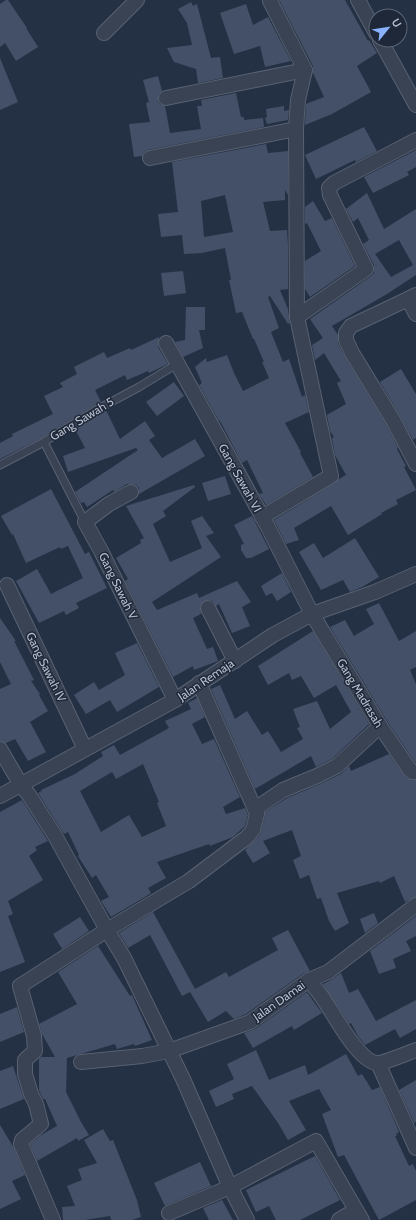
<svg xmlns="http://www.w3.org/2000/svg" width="416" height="1220" font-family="Cabin,sans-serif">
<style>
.building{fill:#435067;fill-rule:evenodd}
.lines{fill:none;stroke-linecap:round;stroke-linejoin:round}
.service-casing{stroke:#586171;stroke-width:9}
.minor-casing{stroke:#586171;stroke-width:16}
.service{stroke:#394354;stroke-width:7}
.minor{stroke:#394354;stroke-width:14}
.labels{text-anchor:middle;stroke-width:3;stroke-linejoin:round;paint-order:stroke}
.street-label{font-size:12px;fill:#b7becd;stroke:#1e2839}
</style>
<rect width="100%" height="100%" fill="#243145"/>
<g class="building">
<polygon points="6,0 8,0 27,28 26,28 38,47 16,61 5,43 0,47 0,4"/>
<polygon points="279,0 345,0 368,41 369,40 377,53 357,66 371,92 332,114 305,125 306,104 324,97 313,73 313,66"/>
<polygon points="191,2 193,6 197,4 211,58 220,57 223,78 198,83 196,69 174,62 167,48 192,45 187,23 178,9"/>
<polygon points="246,4 253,25 268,17 291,61 265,67 260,46 234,54 220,13"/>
<polygon points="0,58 18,102 0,110"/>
<polygon points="158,76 162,91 158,95 158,100 160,104 165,106 170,133 201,129 197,106 202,106 201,100 236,93 241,117 244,117 244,120 263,118 264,127 148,150 144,152 142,156 134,157 129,124 150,122 146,103 149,102 143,80"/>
<polygon points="284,106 284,111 289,110 288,120 267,124 265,118 267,117 266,109"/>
<polygon points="364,127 377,151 356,162 355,160 316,179 305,155"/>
<path d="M 266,144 L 268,153 L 288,151 L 288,195 L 285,190 L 285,200 L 263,202 L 270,231 L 287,230 L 288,245 L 288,289 L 280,290 L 288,309 L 290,323 L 288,324 L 270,296 L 268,297 L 279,328 L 271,332 L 283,362 L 289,359 L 302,397 L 305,395 L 309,412 L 285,423 L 301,452 L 300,453 L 313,477 L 266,505 L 259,494 L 263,493 L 247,460 L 242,463 L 220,421 L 219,421 L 199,385 L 202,383 L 195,367 L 206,358 L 207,362 L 227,355 L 234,373 L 243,391 L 269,378 L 262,362 L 264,362 L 254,339 L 253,339 L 242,312 L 236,313 L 229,280 L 231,280 L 225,248 L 202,253 L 184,254 L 182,235 L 161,237 L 158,214 L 178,212 L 172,162 ZM 225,195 L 233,232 L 204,237 L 201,201 Z"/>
<polygon points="416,150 416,167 407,172 409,175 373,193 364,177"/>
<path d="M 367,193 L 384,229 L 416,209 L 416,275 L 387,294 L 332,326 L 338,335 L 338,343 L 345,357 L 386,424 L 398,448 L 397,449 L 406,466 L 404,467 L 416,490 L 396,500 L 398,504 L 381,513 L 382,514 L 348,535 L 331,506 L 294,528 L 299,540 L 286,544 L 274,520 L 335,483 L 339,479 L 346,475 L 335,455 L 332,438 L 334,437 L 330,431 L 327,415 L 346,404 L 337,383 L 341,381 L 324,353 L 315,360 L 312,345 L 323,338 L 310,319 L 371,276 L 374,273 L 374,265 L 363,244 L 369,240 L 358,218 L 353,222 L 346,209 ZM 399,240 L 413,265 L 391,277 L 375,254 Z"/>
<polygon points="313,201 325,221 332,218 355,266 310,297 305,289 305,261 321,251 307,223 305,224 305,207"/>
<polygon points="183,271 186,293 164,296 161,273"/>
<polygon points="186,307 205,307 205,330 199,330 203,348 183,357 175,342 185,340"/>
<polygon points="159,337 158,347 168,364 149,373 148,371 127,380 125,375 95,390 101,402 42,438 0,459 0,443 13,436 12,434 53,414 44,396 63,387 60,383 77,374 74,367 104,352 107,358 130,348 131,350"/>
<polygon points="401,369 416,394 416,438 413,440 400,416 380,382"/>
<polygon points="174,382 184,396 157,416 146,402"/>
<polygon points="106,410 120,439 145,421 155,436 149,440 162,458 195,439 205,456 139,494 139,488 136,485 132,484 127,484 114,492 113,490 87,507 84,502 81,503 75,492 138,450 136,448 68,472 63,456 85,448 75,429"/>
<polygon points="225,476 231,494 208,501 202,483"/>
<polygon points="194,485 195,487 163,511 166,516 153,524 170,562 202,548 191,521 202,516 214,533 206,536 221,557 152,602 157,610 197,593 199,598 237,581 251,602 242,607 250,626 232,633 219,604 216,606 213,601 209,600 204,601 200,607 201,614 193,618 207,649 213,647 218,661 194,670 193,666 173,677 125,581 128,579 116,558 141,543 140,540 144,538 126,506"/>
<polygon points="51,489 85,554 89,552 107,588 76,603 79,608 66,615 64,611 39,623 16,581 37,569 51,594 83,578 68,546 61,549 60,547 26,563 13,534 12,535 1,516"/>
<polygon points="252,516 269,549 251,558 246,558 241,550 241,545 244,544 234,525"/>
<polygon points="355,538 379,577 362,587 350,592 343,580 321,590 299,552 314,543 323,558"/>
<polygon points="282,573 291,592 277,601 272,593 266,596 261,586"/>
<polygon points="379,603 399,641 416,631 416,667 410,670 416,684 416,764 387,721 330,627 345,620 354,636 374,624 366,609"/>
<polygon points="0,618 16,641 14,641 34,680 31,681 40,694 39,695 48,711 30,722 46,752 28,761 15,739 6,743 0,741 0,689 11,684 0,662"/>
<polygon points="313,631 369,724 332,759 316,767 311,756 255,789 211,689 220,685 235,719 247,711 262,735 268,731 281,752 303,739 297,728 300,727 293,709 317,701 330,729 351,712 336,685 314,698 301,676 292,680 289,673 268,685 258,666"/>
<polygon points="137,643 159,687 117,712 110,700 86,714 74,695 94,682 99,690 125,675 115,653"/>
<path d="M 197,698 L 205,717 L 192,724 L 202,744 L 214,739 L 240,797 L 223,807 L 226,814 L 245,808 L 248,815 L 245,826 L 233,837 L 210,846 L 209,844 L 157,862 L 166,878 L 148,888 L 151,893 L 145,897 L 111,917 L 101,901 L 109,897 L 96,875 L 92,878 L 78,856 L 79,855 L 68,832 L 64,834 L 38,793 L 42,791 L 41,790 L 75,774 L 103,756 L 101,752 L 114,745 L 120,755 L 169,728 L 165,721 L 191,709 L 188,703 ZM 143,764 L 159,802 L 157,803 L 166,826 L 142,837 L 129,815 L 101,832 L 80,791 L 112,772 L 116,779 Z"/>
<polygon points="389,754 406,778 416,780 416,897 405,902 394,876 380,883 379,881 337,893 349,923 335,931 329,921 321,898 317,899 309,875 300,879 293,860 301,856 292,830 263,841 270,853 253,863 245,850 260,835 265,816 265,812 287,798 320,784 341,774 349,766 351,771"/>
<polygon points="22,800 48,841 35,847 37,850 29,856 43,880 8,901 13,914 8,916 25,962 0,972 0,812"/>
<polygon points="153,912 195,989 226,972 229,977 278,950 272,938 288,930 310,971 304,973 246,1014 234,1019 226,1011 208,1022 190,992 182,996 150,935 128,948 119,933"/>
<polygon points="374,913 378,923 365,933 360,919"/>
<polygon points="416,916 416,936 406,941 411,951 393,959 396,968 379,974 370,951"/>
<polygon points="80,917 89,931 62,949 53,934"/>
<polygon points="98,946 130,996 132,995 152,1040 135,1046 134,1044 117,1049 115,1044 67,1058 66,1092 81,1122 89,1135 78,1141 77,1138 37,1161 30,1144 41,1135 57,1126 45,1099 43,1099 39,1090 39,1059 41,1057 55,1057 42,1034 39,1024 77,1004 58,972"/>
<polygon points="341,973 349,993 358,989 376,1021 416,1000 416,1029 400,1038 395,1029 365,1045 358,1036 351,1023 349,1024 323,984 331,980"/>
<polygon points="307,992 322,1013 294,1030 292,1026 253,1048 244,1033 255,1029"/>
<polygon points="17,1007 24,1032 0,1042 0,1014"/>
<polygon points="256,1050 269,1080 305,1065 308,1075 346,1054 358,1076 362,1074 372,1090 380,1087 399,1132 396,1134 397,1136 395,1136 409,1166 413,1164 416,1171 416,1200 379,1220 344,1155 338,1157 322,1114 331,1110 319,1089 289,1101 306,1130 288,1140 278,1123 252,1086 232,1094 234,1099 216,1107 209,1091 234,1079 227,1064"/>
<polygon points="13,1066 24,1099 0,1109 0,1071"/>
<polygon points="416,1080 416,1122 414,1123 399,1090"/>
<polygon points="0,1125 14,1148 25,1175 12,1181 21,1199 0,1209"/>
<polygon points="103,1129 110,1141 113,1140 137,1200 141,1217 132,1220 111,1220 110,1216 85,1220 63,1220 62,1207 75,1206 67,1186 82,1180 78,1169 97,1163 84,1140"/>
<polygon points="315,1156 340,1200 300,1220 276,1220 269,1206 256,1212 246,1190"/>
<polygon points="200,1162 211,1186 165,1206 154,1183"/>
<polygon points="222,1200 233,1220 209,1220 203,1208"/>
</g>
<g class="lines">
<g class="service-casing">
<g id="service">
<polyline points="0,465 44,442"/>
<polyline points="85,522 44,442 96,410 139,387 177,364"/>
</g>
</g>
<g class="minor-casing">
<g id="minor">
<polyline points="358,0 376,33"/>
<polyline points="104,33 137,0"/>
<polyline points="380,40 416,105"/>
<polyline points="166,98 305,70"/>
<polyline points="150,158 296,129"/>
<polyline points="416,295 408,299 416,314"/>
<polyline points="408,299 351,326 346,333 346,340 352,353 393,420 416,464"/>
<polyline points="297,317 366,269 330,195 329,188 334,183 416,140"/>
<polyline points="166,343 268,527 312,614 380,726 410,770 412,772 416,772"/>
<polyline points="131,492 109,504 85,522 101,551 175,700"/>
<polyline points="262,517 331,476 297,317 296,129 298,100 305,70 270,1 271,0"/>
<polyline points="7,585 85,749"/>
<polyline points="208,608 235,661"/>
<polyline points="0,749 21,785 29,795 54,834 107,930 124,958 183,1079 230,1187 247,1220"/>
<polyline points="0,796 175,700 273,635 312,614 375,592 416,574"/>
<polyline points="255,809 283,790 317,776 337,766 380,726"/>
<polyline points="309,980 328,972 416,905"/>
<path d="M 81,1062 L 142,1056 L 169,1051 L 250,1022 L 309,980 C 314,987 320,993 324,1000 C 334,1014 360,1065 379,1063 C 386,1062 408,1053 416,1050"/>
<polyline points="378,1063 416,1148"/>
<polyline points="356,1210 362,1220"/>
<polyline points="169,1213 230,1187 316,1141 356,1210 339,1220"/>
<polyline points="53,1220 21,1144 22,1140 41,1124 36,1104 31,1094 25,1074 25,1060 35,1051 34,1036 20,986 107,930 189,881 246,838 253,830 257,814 199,683"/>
</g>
</g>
<use href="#service" class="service"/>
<use href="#minor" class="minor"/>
</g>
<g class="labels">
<g class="street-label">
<text transform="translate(82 419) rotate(-31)" y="4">Gang Sawah 5</text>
<text transform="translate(240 478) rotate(61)" y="4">Gang Sawah VI</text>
<text transform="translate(118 586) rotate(64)" y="4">Gang Sawah V</text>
<text transform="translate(46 667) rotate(64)" y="4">Gang Sawah IV</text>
<text transform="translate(206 680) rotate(-34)" y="4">Jalan Remaja</text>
<text transform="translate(360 693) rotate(59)" y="4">Gang Madrasah</text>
<text transform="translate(279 1001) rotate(-35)" y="4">Jalan Damai</text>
</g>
</g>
<g transform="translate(388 28) rotate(60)"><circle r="19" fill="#1e2839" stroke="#5b6474"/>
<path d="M0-3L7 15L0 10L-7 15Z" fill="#8ab2ff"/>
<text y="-6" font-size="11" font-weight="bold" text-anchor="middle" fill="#b7becd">U</text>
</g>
</svg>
